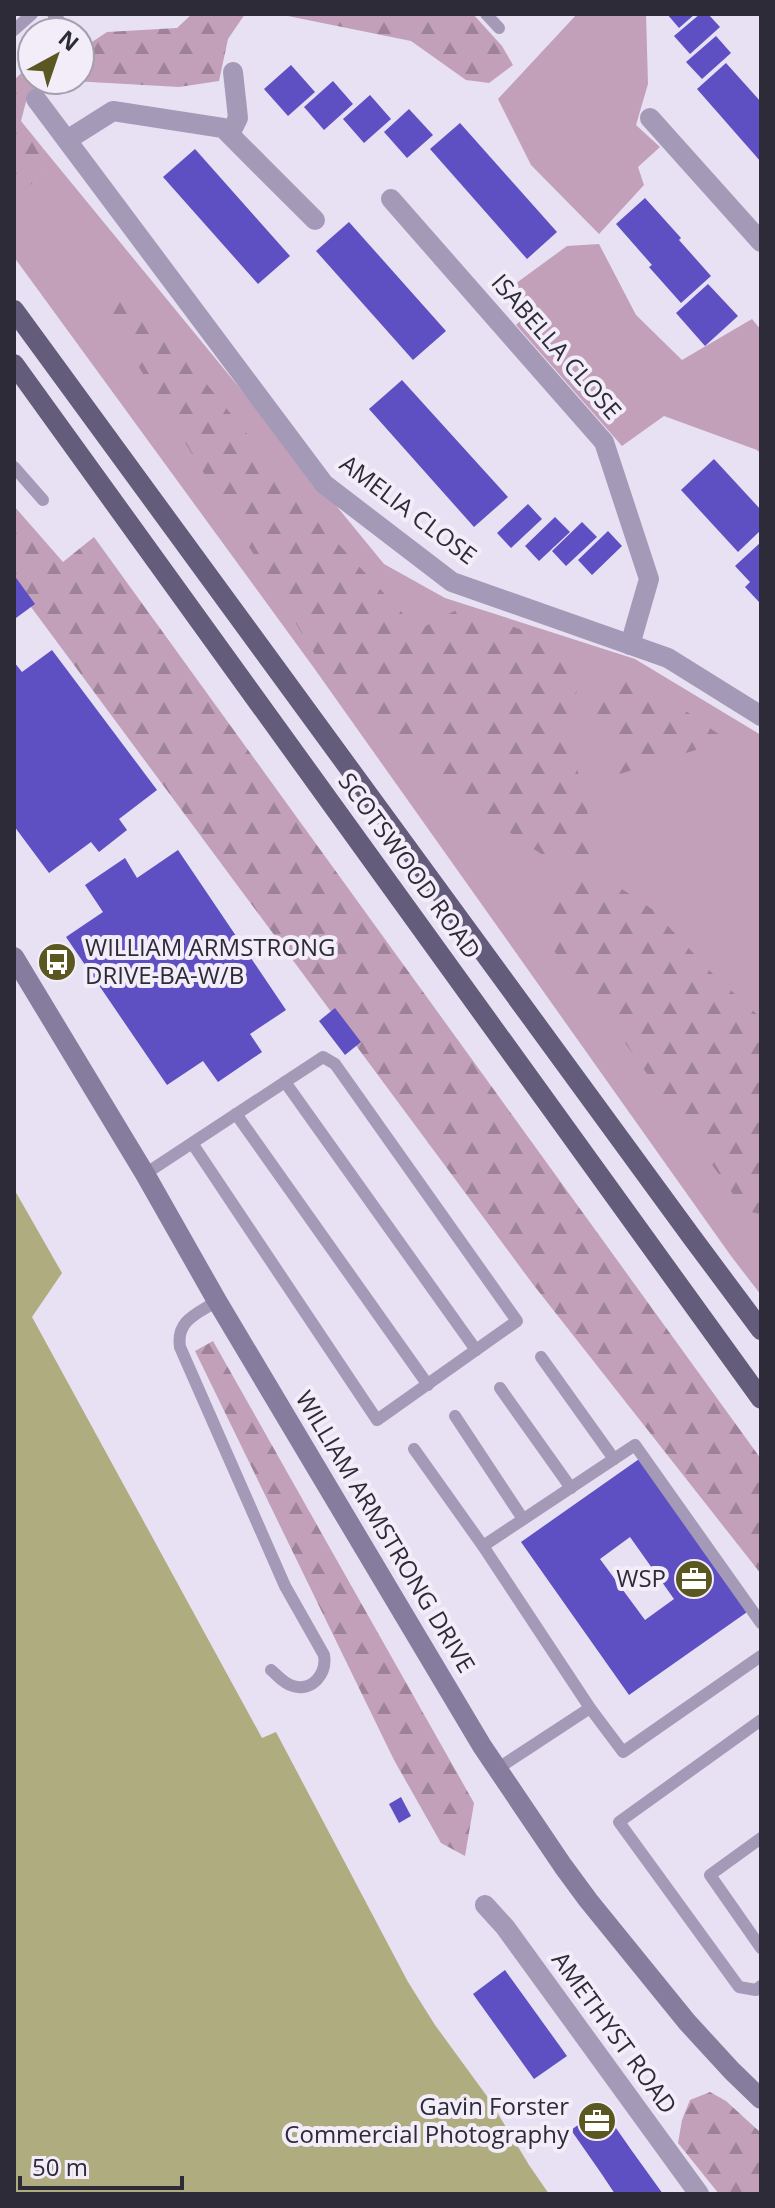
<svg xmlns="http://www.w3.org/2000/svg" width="775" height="2208" font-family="'Open Sans',sans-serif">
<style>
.green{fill:#c2a0ba}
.forest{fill:url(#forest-firs)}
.water{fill:#afac80}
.building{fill:#5e4fc2;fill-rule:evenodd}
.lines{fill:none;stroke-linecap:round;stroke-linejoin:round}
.lane{stroke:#a49ab7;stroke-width:12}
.street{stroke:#a49ab7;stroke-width:20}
.secondary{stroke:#867d9e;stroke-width:20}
.primary{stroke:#635c7a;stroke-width:20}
.labels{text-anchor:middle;stroke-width:8;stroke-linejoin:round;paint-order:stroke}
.street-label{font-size:24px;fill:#2e2b39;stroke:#f3edfa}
.poi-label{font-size:24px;fill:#2e2b39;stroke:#f3edfa;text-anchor:end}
</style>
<defs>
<pattern id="forest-firs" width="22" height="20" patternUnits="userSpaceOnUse" patternTransform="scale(2)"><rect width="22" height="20" fill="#c2a0ba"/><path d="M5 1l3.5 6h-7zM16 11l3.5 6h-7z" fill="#9e8398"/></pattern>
</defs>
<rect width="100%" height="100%" fill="#e8e0f3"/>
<g class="green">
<polygon points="577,14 646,14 648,84 636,125 660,147 638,167 644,185 599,234 531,165 498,99"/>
<polygon points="42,147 384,564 445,598 635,659 761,735 761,1295 731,1256 314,668 14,257 14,187 29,187 46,167"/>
<polygon points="599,244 636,315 682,360 752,319 761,330 761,454 757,450 664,416 622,446 516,325 531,311 515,284 567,246"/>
</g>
<g class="forest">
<polygon points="192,14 245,14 228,39 219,81 179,87 73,81 28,94 21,121 42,147 47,167 29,187 14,187 14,80 32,63 32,80 80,80 80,50 107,32 177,28"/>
<polygon points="278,14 473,14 502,46 513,65 489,83 466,80 411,41"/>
<polygon points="138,299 319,523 418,630 462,607 555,643 583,674 566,722 591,827 589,854 541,854 411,764 325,671 99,302"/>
<polygon points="14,506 63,562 94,537 761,1459 761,1574 532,1283 14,584"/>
<polygon points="616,662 727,740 620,774 592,711"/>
<polygon points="602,876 652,909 711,972 761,1018 761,1214 745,1211 603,1012 553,950 545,913 569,885"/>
<polygon points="213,1341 474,1803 465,1856 441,1843 394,1760 195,1351"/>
<polygon points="710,2092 726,2101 761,2133 761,2194 719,2194 678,2143 682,2120 690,2100"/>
</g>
<polygon class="water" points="14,1189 62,1273 32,1317 262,1738 276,1732 408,1982 435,2025 489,2099 529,2165 549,2194 14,2194"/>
<g class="building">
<polygon points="667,14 695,14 679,28"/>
<polygon points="700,14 708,14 720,27 690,54 674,36"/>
<polygon points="716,36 731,53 702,79 686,62"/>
<polygon points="726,63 761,102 761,162 697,89"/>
<polygon points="291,65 315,92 288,116 264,89"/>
<polygon points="333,81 353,104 324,130 304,107"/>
<polygon points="370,95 391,119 364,143 343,119"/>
<polygon points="409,109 433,135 407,158 384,132"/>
<polygon points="460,123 557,232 527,259 430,149"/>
<polygon points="195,149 290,256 258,284 163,177"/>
<polygon points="645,198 681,238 679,240 711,276 681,303 649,267 652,265 616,224"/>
<polygon points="349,222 446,331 413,360 316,251"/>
<polygon points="708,284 738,316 705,346 676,313"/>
<polygon points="402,380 508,497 474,527 369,409"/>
<polygon points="714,459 761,510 761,530 738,552 681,490"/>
<polygon points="528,504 542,519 511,548 497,533"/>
<polygon points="555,517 570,532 539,561 525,546"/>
<polygon points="582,522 597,537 566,566 552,551"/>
<polygon points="608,531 622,546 592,575 578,560"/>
<polygon points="761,542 761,600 759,602 745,587 750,582 735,566"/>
<polygon points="14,575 35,604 16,618 14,615"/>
<polygon points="52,650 157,790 119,819 127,830 99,852 91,842 49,873 14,826 14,662 22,672"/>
<polygon points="178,850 286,1010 250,1034 262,1052 218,1082 203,1061 167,1085 66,937 103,912 85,885 125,858 137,878"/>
<polygon points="335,1008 361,1042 345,1055 319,1021"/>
<path d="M 642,1457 L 750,1610 L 629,1695 L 521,1542 ZM 630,1537 L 674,1599 L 645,1620 L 600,1559 Z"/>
<polygon points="401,1797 411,1816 399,1823 389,1804"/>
<polygon points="505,1970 567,2056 534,2079 473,1994"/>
<polygon points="602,2108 632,2151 663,2194 615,2194 601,2173 571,2130"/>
</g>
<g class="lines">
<g class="lane">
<polyline points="53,14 68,30"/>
<polyline points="486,14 499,28"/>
<polyline points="14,30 32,14"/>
<polyline points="14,467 43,500"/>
<polyline points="285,1082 476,1350"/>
<polyline points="236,1114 428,1385"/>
<path d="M 145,1174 C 205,1135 264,1096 323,1057 L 335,1064 L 517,1321 L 377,1420 L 192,1143"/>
<path d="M 217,1301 C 197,1314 176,1320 180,1347 L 285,1586 L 324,1655 C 327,1673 313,1692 293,1686 C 284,1684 277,1675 271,1670"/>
<polyline points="541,1357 614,1459"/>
<polyline points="500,1388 571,1488"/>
<polyline points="455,1416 523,1519"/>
<polyline points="414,1449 483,1546"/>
<polyline points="761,1623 635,1445 483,1546 590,1708 623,1752 761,1656"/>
<polyline points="761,1720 619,1822 739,1987 756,1990 761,1986"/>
<polyline points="497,1769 590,1708"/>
<polyline points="761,1838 710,1875 761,1948"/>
</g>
<g class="street">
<polyline points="36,99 324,484 452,582 668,658 761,716"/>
<polyline points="650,118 761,242"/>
<polyline points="230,134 238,118 233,72"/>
<polyline points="67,140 113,111 223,128 315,220"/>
<polyline points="391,199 604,442 649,579 630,645"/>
<polyline points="485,1905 505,1927 699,2194"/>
</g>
<polyline class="secondary" points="14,957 145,1174 217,1301 482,1746 563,1866 588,1900 687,2022 732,2071 761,2099"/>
<g class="primary">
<polyline points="14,310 691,1236 761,1330"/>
<polyline points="14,364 761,1399"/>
</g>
</g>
<defs>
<g id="bus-disc" transform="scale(2)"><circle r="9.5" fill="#5a5721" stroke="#f3edfa"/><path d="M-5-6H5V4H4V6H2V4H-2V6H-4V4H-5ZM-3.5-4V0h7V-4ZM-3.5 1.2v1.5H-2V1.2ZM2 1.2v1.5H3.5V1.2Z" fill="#fff"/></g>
<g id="office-disc" transform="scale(2)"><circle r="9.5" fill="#5a5721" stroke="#f3edfa"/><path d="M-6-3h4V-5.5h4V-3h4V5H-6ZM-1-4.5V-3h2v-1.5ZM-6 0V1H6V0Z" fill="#fff"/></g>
</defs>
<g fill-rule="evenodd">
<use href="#bus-disc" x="57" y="962"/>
<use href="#office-disc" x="694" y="1579"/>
<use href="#office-disc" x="597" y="2121"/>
</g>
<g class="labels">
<g class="street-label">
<text transform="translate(556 347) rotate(49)" y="8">ISABELLA CLOSE</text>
<text transform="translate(408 510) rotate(37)" y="8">AMELIA CLOSE</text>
<text transform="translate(409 866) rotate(54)" y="8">SCOTSWOOD ROAD</text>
<text transform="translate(385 1532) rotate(59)" y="8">WILLIAM ARMSTRONG DRIVE</text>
<text transform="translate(614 2033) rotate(54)" y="8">AMETHYST ROAD</text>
</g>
<g class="poi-label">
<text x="85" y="956" text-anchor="start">WILLIAM ARMSTRONG<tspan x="85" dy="28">DRIVE-BA-W/B</tspan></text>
<text x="666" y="1587">WSP</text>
<text x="569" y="2115">Gavin Forster<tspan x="569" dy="28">Commercial Photography</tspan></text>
</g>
</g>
<rect width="775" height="2208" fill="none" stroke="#2e2b39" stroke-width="32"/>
<g transform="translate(56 56) rotate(40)"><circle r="38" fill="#f3edfa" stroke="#a49fad" stroke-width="2"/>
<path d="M0-6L14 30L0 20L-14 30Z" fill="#5a5721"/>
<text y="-12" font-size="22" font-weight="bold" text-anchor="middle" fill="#2e2b39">N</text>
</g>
<path d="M20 2176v12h162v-12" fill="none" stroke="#2e2b39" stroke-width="4"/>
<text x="32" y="2176" font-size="24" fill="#2e2b39" stroke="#f3edfa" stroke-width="6" paint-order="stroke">50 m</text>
</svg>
